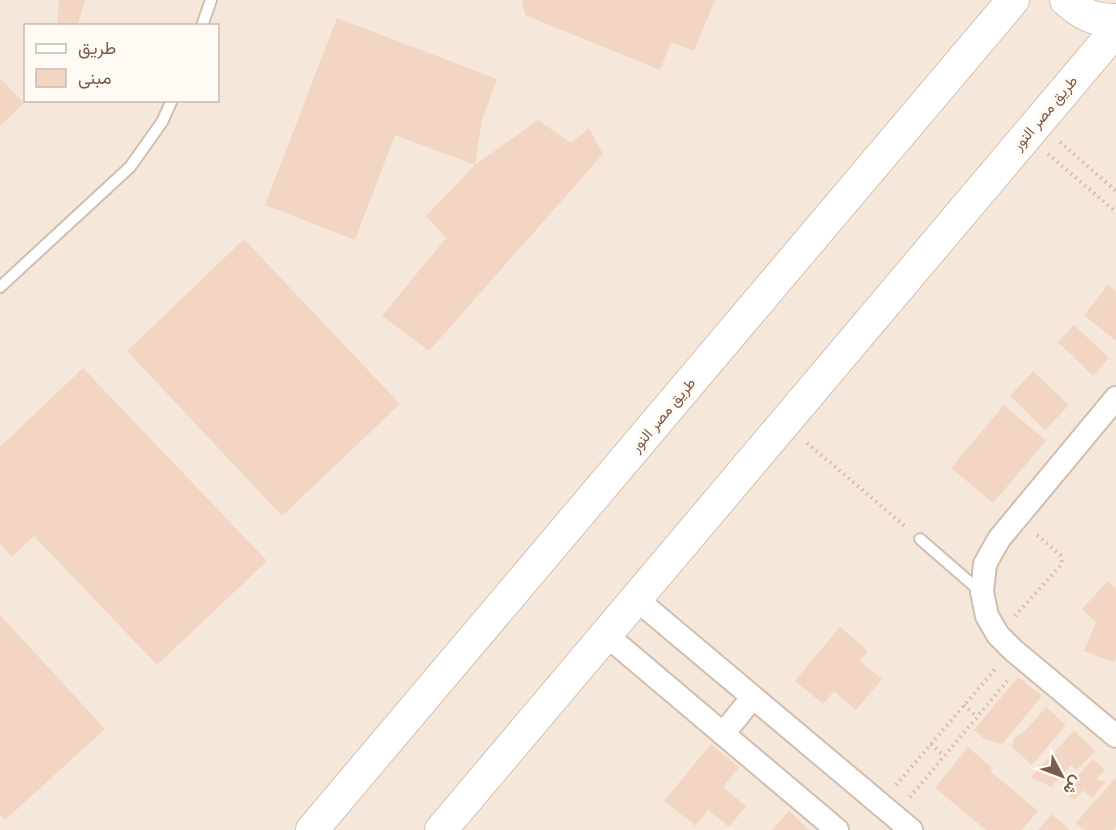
<svg xmlns="http://www.w3.org/2000/svg" width="1116" height="830" font-family="Inter,Vazirmatn,sans-serif">
<style>
.residential{fill:#f5e8da;fill-rule:evenodd}
.building{fill:#f3d5c3}
.lines{fill:none;stroke-linecap:round;stroke-linejoin:round}
.lane-casing{stroke:#d1beb0;stroke-width:14}
.street-casing{stroke:#d1beb0;stroke-width:26}
.secondary-casing{stroke:#d6c0b0;stroke-width:34}
.path{stroke:#d9b8a5;stroke-width:4;stroke-dasharray:1.5 4.5;stroke-linecap:butt}
.lane{stroke:#fff;stroke-width:10}
.street{stroke:#fff;stroke-width:22}
.secondary{stroke:#fff;stroke-width:32}
.labels{text-anchor:middle;stroke-width:6;stroke-linejoin:round;paint-order:stroke}
.street-label{font-size:15px;fill:#7a5c4d;stroke:#fffaf3}
</style>
<rect width="100%" height="100%" fill="#fdf6ec"/>
<path class="residential" d="M 0,0 L 1116,0 L 1116,830 L 0,830 ZM 26,26 L 218,26 L 218,100 L 26,100 Z"/>
<g class="building">
<polygon points="59,0 85,0 77,26 57,25"/>
<polygon points="522,0 715,0 694,51 671,42 660,70 525,15"/>
<polygon points="337,18 497,79 482,120 475,165 395,135 355,240 265,205"/>
<polygon points="0,78 24,103 0,126"/>
<polygon points="538,120 571,143 589,128 603,154 429,351 382,316 446,238 426,216 475,165"/>
<polygon points="244,239 400,404 282,516 127,351"/>
<polygon points="1108,285 1116,291 1116,341 1084,315"/>
<polygon points="1074,325 1109,358 1093,376 1058,342"/>
<polygon points="83,368 267,561 157,665 34,536 12,557 0,544 0,447"/>
<polygon points="1033,371 1069,405 1045,430 1010,396"/>
<polygon points="1004,405 1046,441 993,503 951,468"/>
<polygon points="1108,581 1116,589 1116,658 1113,662 1084,651 1096,622 1082,609"/>
<polygon points="0,615 105,729 5,820 0,814"/>
<polygon points="840,627 868,651 860,661 882,679 856,710 834,691 823,704 795,681"/>
<polygon points="1018,677 1042,696 1002,744 983,738 974,730"/>
<polygon points="1046,707 1066,725 1032,765 1012,747 1014,738 1025,731"/>
<polygon points="1074,731 1095,751 1077,770 1071,765 1051,787 1031,777"/>
<polygon points="711,744 739,767 723,787 746,806 729,827 708,810 696,826 664,801"/>
<polygon points="968,747 992,768 990,771 1038,811 1022,830 986,830 935,788"/>
<polygon points="1093,759 1105,770 1096,779 1105,782 1092,798 1083,790 1074,800 1064,791"/>
<polygon points="1116,777 1116,826 1113,830 1085,830 1076,823"/>
<polygon points="789,811 809,830 772,830"/>
<polygon points="1052,814 1070,830 1038,830"/>
</g>
<g class="lines">
<g class="lane-casing">
<g id="lane">
<polyline points="202,26 211,0"/>
<polyline points="0,287 130,167 162,122 172,100"/>
<polyline points="920,539 981,592"/>
</g>
</g>
<g class="street-casing">
<g id="street">
<polyline points="1116,398 999,539 985,564 982,592 987,616 998,635 1013,650 1116,736"/>
<polyline points="635,598 911,830"/>
<polyline points="605,634 837,830"/>
<polyline points="723,734 752,698"/>
</g>
</g>
<g class="secondary-casing">
<g id="secondary">
<path d="M 1066,0 C 1083,15 1093,20 1116,20"/>
<polyline points="312,830 1013,0"/>
<polyline points="441,830 1116,30"/>
</g>
</g>
<g class="path">
<polyline points="1060,142 1116,191"/>
<polyline points="1048,154 1116,212"/>
<polyline points="807,443 906,527"/>
<polyline points="1015,616 1061,565 1062,559 1060,555 1035,533"/>
<polyline points="964,705 977,717"/>
<polyline points="931,744 944,756"/>
<polyline points="896,785 996,668"/>
<polyline points="910,797 1009,679"/>
</g>
<use href="#lane" class="lane"/>
<use href="#street" class="street"/>
<use href="#secondary" class="secondary"/>
</g>
<g class="labels">
<g class="street-label">
<text transform="translate(1045 113) rotate(-50)" y="5">طريق مصر النور</text>
<text transform="translate(663 415) rotate(-50)" y="5">طريق مصر النور</text>
</g>
</g>
<rect x="24" y="24" width="195" height="78" fill="#fffaf3" stroke="#cabbb1" stroke-width="1.5"/>
<rect x="36" y="44" width="30" height="9" fill="#ffffff" stroke="#cabbb1" stroke-width="1.5"/>
<text x="78" y="54" font-size="18" fill="#7a5c4d">طريق</text>
<rect x="36" y="69" width="30" height="18" fill="#f3d5c3" stroke="#cabbb1" stroke-width="1.5"/>
<text x="78" y="84" font-size="18" fill="#7a5c4d">مبنى</text>
<g transform="translate(1062 776) rotate(131)" stroke="#fffaf3" stroke-width="4.5" paint-order="stroke">
<path d="M0-4.5L10 22L0 15L-10 22Z" fill="#7a5c4d"/>
<text y="-9" font-size="16" font-weight="bold" text-anchor="middle" fill="#7a5c4d">ش</text>
</g>
</svg>
